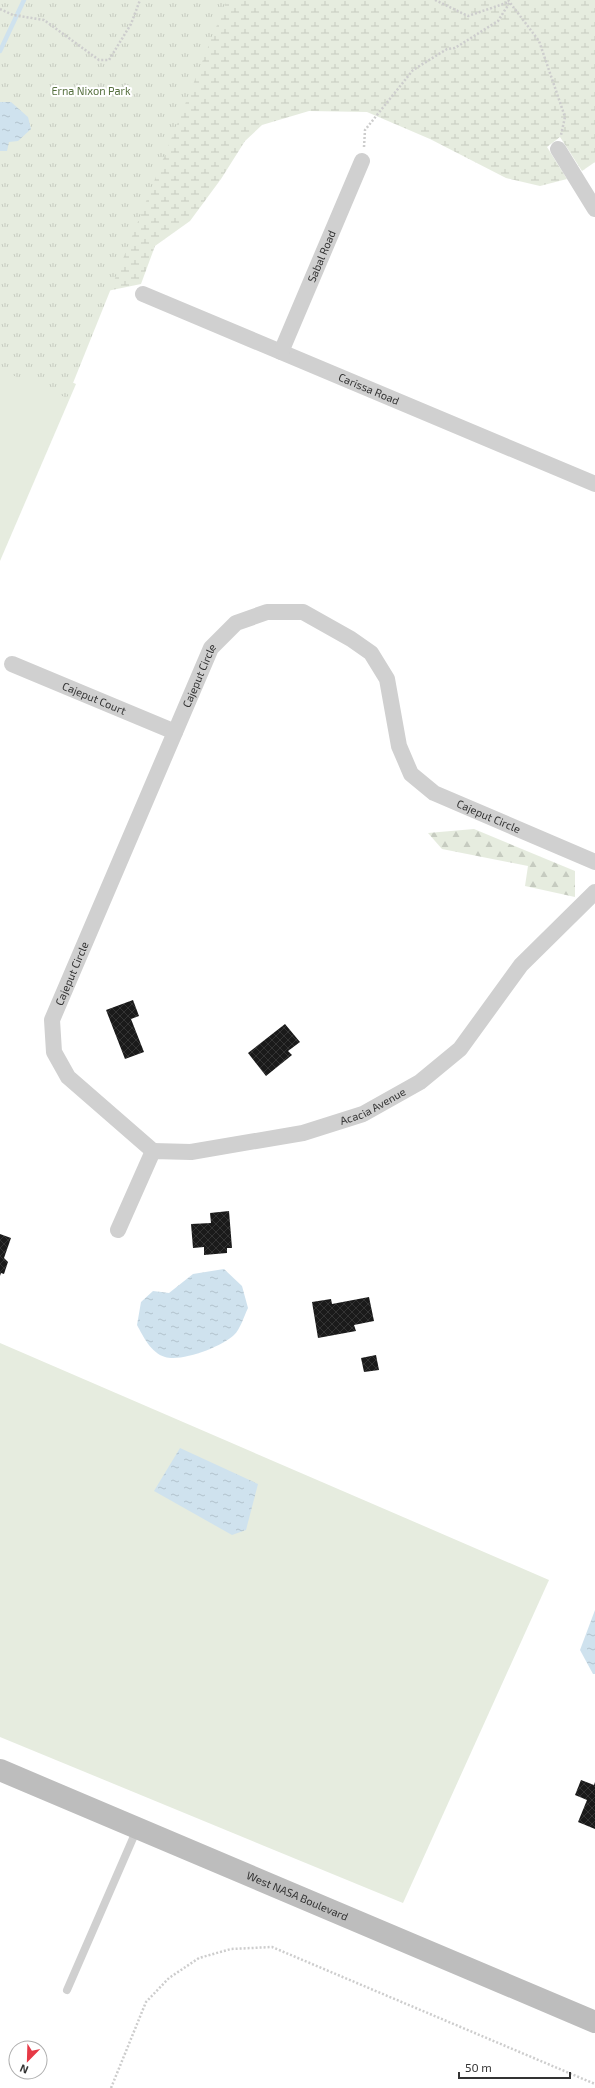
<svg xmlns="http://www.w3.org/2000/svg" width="595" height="2088" font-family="'Exo 2',sans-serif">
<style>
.grass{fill:#e6ecdf}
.forest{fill:url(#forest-firs)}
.wetland{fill:url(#wetland-marsh)}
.park{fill:url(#park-tufts)}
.water{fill:url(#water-ripples)}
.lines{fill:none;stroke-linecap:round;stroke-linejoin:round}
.stream{stroke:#cfe2ee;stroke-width:4.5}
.building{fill:url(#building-cross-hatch)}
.path{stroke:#cdcdcd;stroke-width:2.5;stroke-dasharray:2 2;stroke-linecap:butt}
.service{stroke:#d0d0d0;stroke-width:8}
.minor{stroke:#d0d0d0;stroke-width:16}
.secondary{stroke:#bdbdbd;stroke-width:22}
.labels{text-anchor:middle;stroke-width:4;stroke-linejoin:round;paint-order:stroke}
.park-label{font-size:11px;fill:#56703f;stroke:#fff}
.street-label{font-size:11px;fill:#333;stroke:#fff}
</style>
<defs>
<pattern id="forest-firs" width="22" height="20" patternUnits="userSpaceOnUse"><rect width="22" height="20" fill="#e6ecdf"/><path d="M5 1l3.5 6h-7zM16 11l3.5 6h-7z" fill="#c6cbc0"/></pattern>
<pattern id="wetland-marsh" width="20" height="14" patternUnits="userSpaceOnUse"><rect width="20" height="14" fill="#e6ecdf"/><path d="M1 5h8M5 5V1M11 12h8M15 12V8" fill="none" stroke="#c6cbc0"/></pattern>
<pattern id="park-tufts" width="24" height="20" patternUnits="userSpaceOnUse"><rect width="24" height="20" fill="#e6ecdf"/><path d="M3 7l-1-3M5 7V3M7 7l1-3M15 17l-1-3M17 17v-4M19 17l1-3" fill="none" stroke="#c6cbc0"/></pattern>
<pattern id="water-ripples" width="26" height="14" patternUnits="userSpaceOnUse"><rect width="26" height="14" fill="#cfe2ee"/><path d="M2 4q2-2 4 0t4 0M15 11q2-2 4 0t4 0" fill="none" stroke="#b2c2cd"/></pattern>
<pattern id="building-cross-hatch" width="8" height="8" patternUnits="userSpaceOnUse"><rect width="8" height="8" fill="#1a1a1a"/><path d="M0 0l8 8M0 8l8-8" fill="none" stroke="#333"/></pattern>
</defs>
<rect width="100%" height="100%" fill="#fff"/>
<g class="grass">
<polygon points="0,351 76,384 0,561"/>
<polygon points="0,1343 549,1580 403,1903 0,1737"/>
</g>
<polygon class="forest" points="474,829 575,871 575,897 525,886 528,866 442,849 428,833"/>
<polygon class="wetland" points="0,0 595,0 595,162 582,171 560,137 547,147 567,179 540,186 506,178 430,139 367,112 309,111 262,125 245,141 221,179 190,221 155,246 141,284 83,296 0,158"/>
<polygon class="park" points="0,0 227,0 67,398 0,370"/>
<g class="water">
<polygon points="0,102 11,102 28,117 31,129 18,141 9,142 7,151 0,151"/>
<path d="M 224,1269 L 242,1286 L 248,1308 C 244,1316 240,1330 234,1335 C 221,1347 182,1362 165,1357 C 151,1353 143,1336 137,1325 L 141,1302 L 153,1291 L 169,1293 L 193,1274 Z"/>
<polygon points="180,1448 258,1484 246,1530 232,1535 154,1491"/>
<polygon points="595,1610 595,1674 593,1674 580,1650"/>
</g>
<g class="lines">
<polyline class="stream" points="0,51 24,0"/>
</g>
<g class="building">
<polygon points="133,1000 139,1016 131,1019 144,1052 125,1059 106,1010"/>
<polygon points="285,1024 300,1042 288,1051 292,1055 266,1076 248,1053"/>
<polygon points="229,1211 232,1248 227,1248 227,1253 204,1255 204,1247 193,1248 191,1224 211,1223 210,1213"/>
<polygon points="0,1234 11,1238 4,1258 8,1262 4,1274 1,1273 0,1276"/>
<polygon points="369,1297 374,1321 354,1325 356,1331 318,1338 312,1302 331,1299 332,1304"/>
<polygon points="376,1355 379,1370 364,1372 361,1358"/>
<polygon points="581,1780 594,1785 595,1782 595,1829 578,1822 587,1800 575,1795"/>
</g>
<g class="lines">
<g class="path">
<polyline points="435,0 468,16 509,2"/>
<polyline points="508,0 539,41 565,117 561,135"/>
<polyline points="0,9 13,15 44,20 99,60 109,60 131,24 140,0"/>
<polyline points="364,147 365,130 413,70 447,49 455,48 498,21 510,2"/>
<polyline points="111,2088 146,2002 169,1978 199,1958 231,1949 272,1947 595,2084"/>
</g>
<polyline class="service" points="67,1990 137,1829"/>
<g class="minor">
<polyline points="558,149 595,209"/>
<path id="s1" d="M 143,294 L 595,484"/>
<path id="s2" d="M 281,352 L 362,161"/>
<path id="s3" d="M 12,664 L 175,732"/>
<path id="s4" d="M 153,1151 L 68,1077 L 54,1052 L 52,1020 L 211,648 L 236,623 L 267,612 L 303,612 L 351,639 L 371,653 L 387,679 L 399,746 L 411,774 L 434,793 L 595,862"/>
<path id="s5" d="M 118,1230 L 153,1151 L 191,1152 L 303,1133 L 363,1114 L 420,1082 L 460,1049 L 521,965 L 595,892"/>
</g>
<path class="secondary" id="s6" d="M 0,1770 L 595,2022"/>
</g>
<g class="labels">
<g class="park-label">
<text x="91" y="95">Erna Nixon Park</text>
</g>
<g class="street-label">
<text dy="4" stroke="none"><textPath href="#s2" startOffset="104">Sabal Road</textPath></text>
<text dy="4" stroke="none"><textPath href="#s1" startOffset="245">Carissa Road</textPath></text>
<text dy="4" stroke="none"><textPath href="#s4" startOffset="548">Cajeput Circle</textPath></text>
<text dy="4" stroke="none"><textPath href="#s3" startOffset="89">Cajeput Court</textPath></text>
<text dy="4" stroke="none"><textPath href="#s4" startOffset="980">Cajeput Circle</textPath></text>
<text dy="4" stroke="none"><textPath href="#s4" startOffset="224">Cajeput Circle</textPath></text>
<text dy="4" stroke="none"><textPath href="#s5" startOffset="313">Acacia Avenue</textPath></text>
<text dy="4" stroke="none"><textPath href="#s6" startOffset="323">West NASA Boulevard</textPath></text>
</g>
</g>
<g transform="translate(28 2060) rotate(203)"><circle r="19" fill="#ffffff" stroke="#adadad"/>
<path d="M0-3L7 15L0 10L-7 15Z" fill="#e63946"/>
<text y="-6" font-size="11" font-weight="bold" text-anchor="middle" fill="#333333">N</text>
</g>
<path d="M459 2072v6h111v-6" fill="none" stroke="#333333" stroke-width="2"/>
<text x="465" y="2072" font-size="12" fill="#333333" stroke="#ffffff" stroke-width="3" paint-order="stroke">50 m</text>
</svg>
